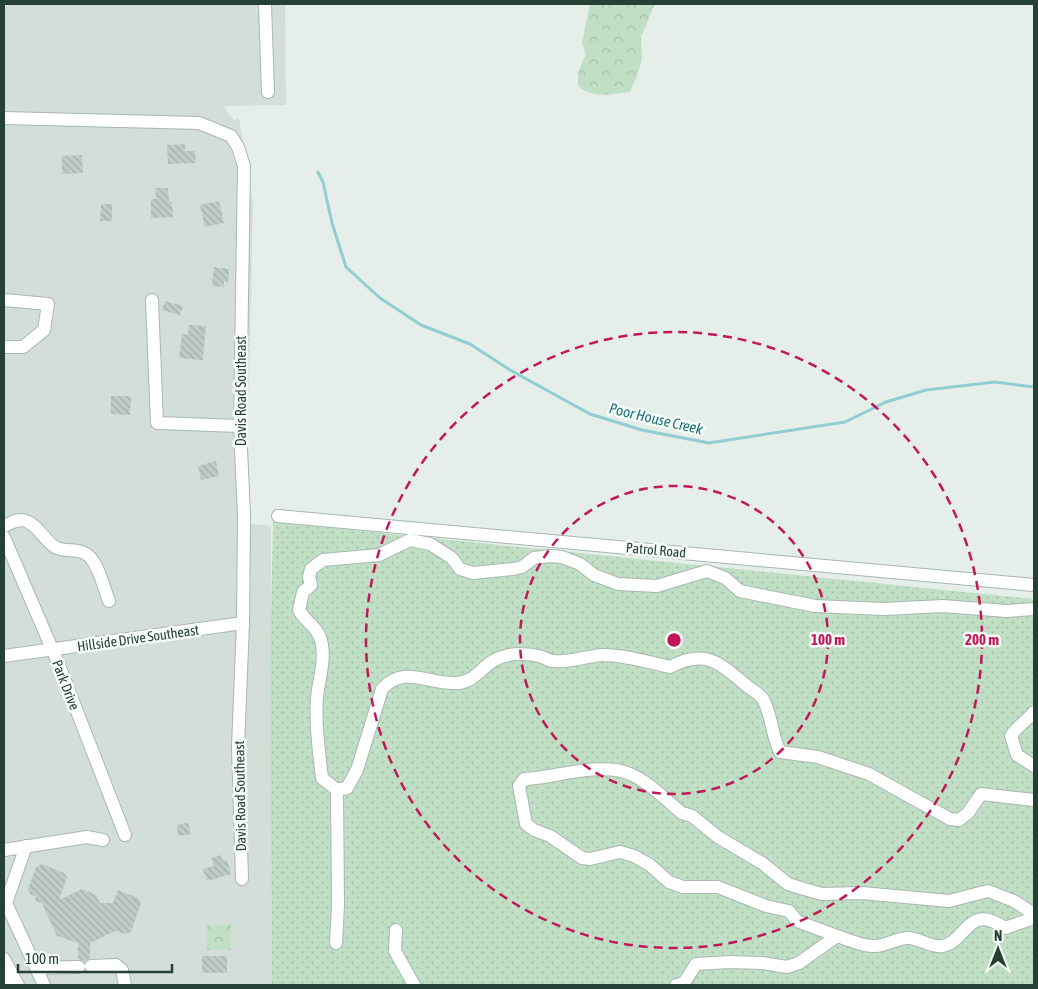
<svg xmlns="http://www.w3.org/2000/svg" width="1038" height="989" font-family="'Asap Condensed',sans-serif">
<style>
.built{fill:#d4ded9}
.grass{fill:url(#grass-dots)}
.forest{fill:url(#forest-crowns)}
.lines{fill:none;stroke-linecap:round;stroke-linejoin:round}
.stream{stroke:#90ced2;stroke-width:3}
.building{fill:url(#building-back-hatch)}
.minor-casing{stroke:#a8b7b0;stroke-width:14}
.minor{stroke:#fff;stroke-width:12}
.ring{fill:none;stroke:#c2185b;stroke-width:2.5;stroke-dasharray:9 6}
.labels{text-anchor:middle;stroke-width:5;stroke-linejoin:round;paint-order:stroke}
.street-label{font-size:14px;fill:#254136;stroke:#f7fbf8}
.water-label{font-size:15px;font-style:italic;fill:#1f757c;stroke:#f7fbf8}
.centre{fill:#c2185b;stroke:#f7fbf8;stroke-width:2.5}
.ring-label{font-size:15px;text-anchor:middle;font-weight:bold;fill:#c2185b;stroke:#f7fbf8;stroke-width:5;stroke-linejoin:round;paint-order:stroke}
</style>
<defs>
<pattern id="grass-dots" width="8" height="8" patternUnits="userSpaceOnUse" patternTransform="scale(1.25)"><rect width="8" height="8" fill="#c0dfc5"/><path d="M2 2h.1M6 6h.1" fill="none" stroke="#a5c1aa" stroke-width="1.8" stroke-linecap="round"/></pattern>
<pattern id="forest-crowns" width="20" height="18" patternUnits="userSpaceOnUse" patternTransform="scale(1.25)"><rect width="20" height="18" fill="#c0dfc5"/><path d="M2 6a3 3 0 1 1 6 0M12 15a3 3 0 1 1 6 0" fill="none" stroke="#a5c1aa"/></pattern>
<pattern id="building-back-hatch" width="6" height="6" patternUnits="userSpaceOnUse" patternTransform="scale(1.25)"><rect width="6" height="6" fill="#beccc5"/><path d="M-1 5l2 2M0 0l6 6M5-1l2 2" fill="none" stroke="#a3b0aa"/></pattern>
</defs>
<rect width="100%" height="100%" fill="#e6eeea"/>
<polygon class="built" points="4,4 285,4 286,105 223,106 234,120 239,118 253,205 246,523 271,526 272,985 4,985"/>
<polygon class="grass" points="273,522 1034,599 1034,985 272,985 270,666"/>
<g class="forest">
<path d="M 590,4 L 653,4 L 654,6 L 641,37 L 642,58 L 637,76 L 630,92 C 611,94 593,99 578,86 L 578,73 L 586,54 L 582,43 Z"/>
<rect x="207" y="925" width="24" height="25"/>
</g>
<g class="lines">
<polyline class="stream" points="318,172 323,182 332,223 346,267 380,298 421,325 470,344 510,370 590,414 642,430 709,443 845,422 886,402 926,390 995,382 1034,387"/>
</g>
<g class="building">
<polygon points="185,144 185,151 195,151 196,163 168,164 167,145"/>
<polygon points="82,155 83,173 62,174 62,156"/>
<polygon points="155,188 168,188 169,202 172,202 173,217 151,218 151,199 156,199"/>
<polygon points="219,201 224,223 205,227 200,205"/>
<polygon points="101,204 112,204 112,221 100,221"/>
<polygon points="214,267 229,269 228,282 224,281 224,287 212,286"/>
<polygon points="165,301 183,306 180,315 162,310"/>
<polygon points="189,325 206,326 203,360 179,358 182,334 188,335"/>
<polygon points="111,396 131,396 130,415 111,414"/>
<polygon points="216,461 219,476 201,480 198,466"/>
<polygon points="188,823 191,834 178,836 177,825"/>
<polygon points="221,855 223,861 227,860 231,874 207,881 203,869 214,866 211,858"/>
<polygon points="42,864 64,873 67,877 59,900 82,889 96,895 100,903 113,903 118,890 138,898 141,903 131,932 125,934 115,931 90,943 90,958 85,961 78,959 78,943 57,936 42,903 35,901 36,896 31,895 28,889 36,867"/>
<rect x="202" y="956" width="25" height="17"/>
</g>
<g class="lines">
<g class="minor-casing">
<g id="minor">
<polyline points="265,4 268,92"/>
<polyline points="4,118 199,123 231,136 238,147 244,166 240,426 244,515 243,623 238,747 242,879"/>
<polyline points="4,300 48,304 44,330 23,347 4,347"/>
<polyline points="152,300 157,423 240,426"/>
<polyline points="278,516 1034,585"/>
<path d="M 4,526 C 11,523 18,518 26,521 C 38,525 44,540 55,547 C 68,554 82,545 93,561 C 100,571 104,588 109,601"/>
<polyline points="4,537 59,665 125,835"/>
<path d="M 1034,609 L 1006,611 L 943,606 L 884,609 L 815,606 L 740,591 L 725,578 L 707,571 L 657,586 L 618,584 L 594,575 L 580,564 L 562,557 L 550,556 L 534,558 L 522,567 L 513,569 L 473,573 L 460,569 L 452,558 L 430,544 L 410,540 L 379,555 L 323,560 L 311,569 L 309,577 L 311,585 L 303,592 L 299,610 C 305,622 317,626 321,640 C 326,658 319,679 317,697 C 315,723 319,752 322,778 L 337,790 L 347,788 L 357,770 L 382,689 C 405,664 428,685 457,683 C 478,682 483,661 505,656 C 514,653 530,654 539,656 C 544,657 548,661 553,661 C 568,663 587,656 602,655 C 624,655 649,662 670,667 C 705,648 720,663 747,686 C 752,690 762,695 764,701 C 772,717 772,736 780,752 L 818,757 L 869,774 L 950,819 L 959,820 L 968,813 L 981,794 L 1034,800"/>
<polyline points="4,656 243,623"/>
<path d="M 1034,712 C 1027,721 1017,726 1011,736 L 1017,755 L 1034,766"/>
<polyline points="26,846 6,903 44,985"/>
<polyline points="4,850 87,837 103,840"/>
<polyline points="396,930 395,951 414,985"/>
<path d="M 837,936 L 797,921 L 789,911 L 766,906 L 718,887 L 683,887 L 669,882 L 650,865 L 634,856 L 620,852 L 590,859 L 582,858 L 550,836 L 534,830 L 526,824 L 519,786 L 524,779 C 554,778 602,761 630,774 C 649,782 666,800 682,813 L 692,816 L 718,837 L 762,863 L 788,884 L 804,889 L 822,894 L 862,893 L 949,901 L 988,891 L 1014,901 L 1034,914"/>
<polyline points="336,943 338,905 337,790"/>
<polyline points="4,959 18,985"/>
<polyline points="91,966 116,965 122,970 125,985"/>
<polyline points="38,968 79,967"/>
<polyline points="4,977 7,985"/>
<path d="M 676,985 L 684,983 L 696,964 L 730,962 L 762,963 L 787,967 L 799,963 L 837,936 C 850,940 868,949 882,945 C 890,943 900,938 908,938 C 920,938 931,948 942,946 C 967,942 967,902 1005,928 L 1034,918"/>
</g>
</g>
<use href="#minor" class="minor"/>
</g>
<g class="ring">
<circle cx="674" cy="640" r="154"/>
<circle cx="674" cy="640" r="308"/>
</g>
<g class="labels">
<g class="street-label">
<text transform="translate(241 391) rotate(-90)" y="5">Davis Road Southeast</text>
<text transform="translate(656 550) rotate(5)" y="5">Patrol Road</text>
<text transform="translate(138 638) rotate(-8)" y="5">Hillside Drive Southeast</text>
<text transform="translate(66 685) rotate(69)" y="5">Park Drive</text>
<text transform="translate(240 796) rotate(-91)" y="5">Davis Road Southeast</text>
</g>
<g class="water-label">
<text transform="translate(656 419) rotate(13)" y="5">Poor House Creek</text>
</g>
</g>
<circle cx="674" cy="640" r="8" class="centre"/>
<g class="ring-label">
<text x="828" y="645">100 m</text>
<text x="982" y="645">200 m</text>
</g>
<rect width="1038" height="989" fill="none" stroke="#254136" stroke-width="10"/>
<g transform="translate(998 949)" stroke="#f7fbf8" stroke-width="4" paint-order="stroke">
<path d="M0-4L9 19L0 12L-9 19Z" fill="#254136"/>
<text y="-8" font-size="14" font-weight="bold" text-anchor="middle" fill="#254136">N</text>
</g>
<path d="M18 964v8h154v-8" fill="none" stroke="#254136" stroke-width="2.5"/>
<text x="25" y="964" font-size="15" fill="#254136" stroke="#f7fbf8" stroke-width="4" paint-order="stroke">100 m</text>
</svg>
